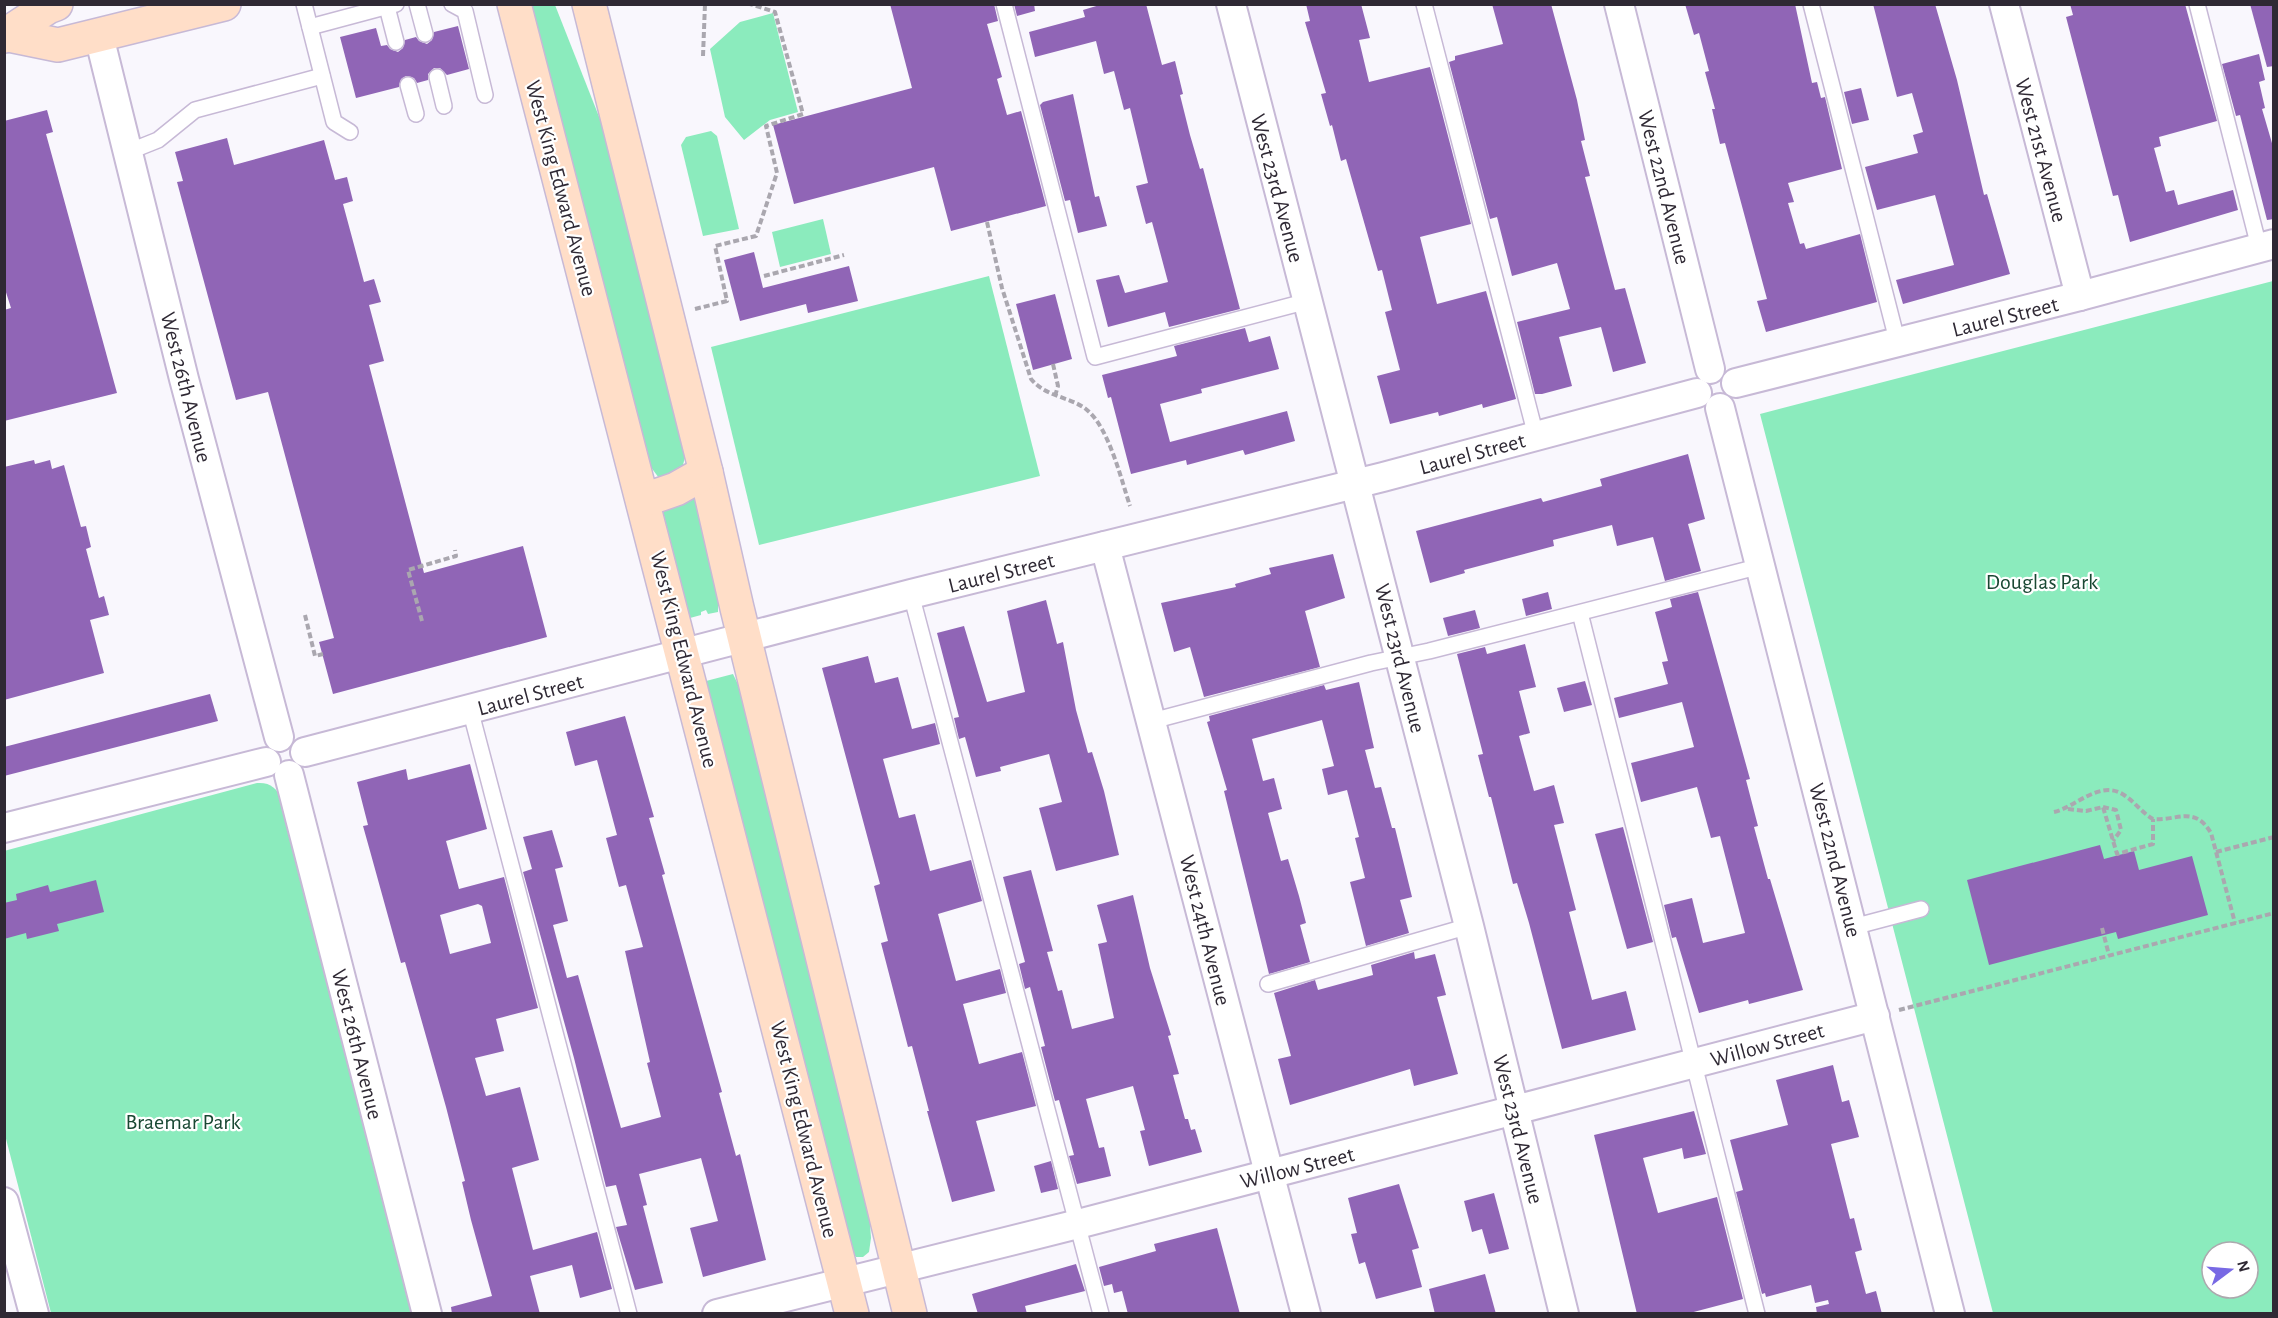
<svg xmlns="http://www.w3.org/2000/svg" width="2278" height="1318" font-family="'Alegreya Sans',sans-serif">
<style>
.green{fill:#8bebbd;fill-rule:evenodd}
.building{fill:#9065b6;fill-rule:evenodd}
.lines{fill:none;stroke-linecap:round;stroke-linejoin:round}
.lane-casing{stroke:#c7b9d6;stroke-width:18}
.street-casing{stroke:#c7b9d6;stroke-width:32}
.secondary-casing{stroke:#c7b9d6;stroke-width:36}
.path{stroke:#aaa7af;stroke-width:4;stroke-dasharray:6 3;stroke-linecap:butt}
.lane{stroke:#fff;stroke-width:15}
.street{stroke:#fff;stroke-width:28}
.secondary{stroke:#ffdec8;stroke-width:33}
.labels{text-anchor:middle;stroke-width:4.5;stroke-linejoin:round;paint-order:stroke}
.street-label{font-size:22px;fill:#2f2934;stroke:#fff}
.park-label{font-size:22px;fill:#194833;stroke:#fff}
</style>
<rect width="100%" height="100%" fill="#f9f7fd"/>
<g class="green">
<polygon points="532,5 555,5 609,142 686,453 681,473 659,478 650,466"/>
<polygon points="773,13 798,112 770,120 744,140 725,117 710,49 740,22"/>
<polygon points="711,131 717,136 739,229 703,236 681,145 686,137"/>
<polygon points="823,219 831,254 780,267 772,232"/>
<polygon points="989,276 1040,476 759,545 711,347"/>
<path d="M 2273,281 L 2273,1313 L 1993,1313 L 1760,414 ZM 2212,1252 L 2248,1252 L 2248,1288 L 2212,1288 Z"/>
<polygon points="694,492 718,580 718,612 708,614 706,610 701,612 701,615 690,618 663,512"/>
<polygon points="733,674 748,705 869,1210 871,1238 869,1252 863,1257 856,1257 851,1252 848,1243 706,681"/>
<path d="M 257,783 C 270,782 277,788 282,800 L 416,1313 L 51,1313 L 5,1135 L 4,851 Z"/>
</g>
<g class="building">
<polygon points="890,4 994,4 998,21 987,24 1002,77 997,79 1007,115 1021,111 1046,206 951,231 934,167 794,204 773,125 912,88"/>
<polygon points="1014,4 1034,4 1035,11 1017,16"/>
<polygon points="1103,4 1146,4 1162,65 1175,61 1183,94 1180,95 1190,135 1200,169 1203,168 1240,309 1169,327 1165,312 1108,327 1096,280 1119,275 1125,293 1168,282 1152,222 1146,224 1136,186 1148,183 1130,108 1124,110 1114,71 1104,74 1096,41 1035,57 1029,32 1085,17 1083,10"/>
<polygon points="1306,4 1361,4 1370,38 1359,40 1369,82 1430,67 1471,224 1420,237 1437,304 1486,291 1516,399 1483,408 1482,404 1439,416 1438,412 1390,424 1377,376 1400,370 1385,312 1392,310 1382,270 1378,271 1346,159 1341,161 1332,125 1330,126 1321,94 1326,93 1305,22 1310,21"/>
<polygon points="1492,4 1551,4 1577,100 1585,140 1581,141 1590,176 1585,177 1605,253 1615,290 1625,288 1646,363 1613,372 1601,327 1559,337 1572,386 1542,394 1535,394 1517,322 1570,309 1557,263 1512,276 1497,217 1490,219 1449,62 1455,60 1455,56 1503,44"/>
<polygon points="1685,4 1795,4 1812,83 1817,82 1821,98 1825,97 1842,169 1788,183 1794,202 1788,203 1800,244 1804,243 1806,249 1860,234 1877,302 1766,332 1757,301 1767,299 1725,143 1720,144 1712,109 1715,109 1705,72 1709,71 1699,33 1694,35"/>
<polygon points="1873,4 1935,4 1957,80 1984,195 1987,194 2010,274 1903,304 1896,280 1954,265 1935,195 1877,210 1865,167 1918,153 1913,135 1923,132 1912,93 1897,97"/>
<polygon points="2070,4 2185,4 2217,121 2159,137 2161,146 2154,148 2166,192 2174,190 2178,205 2233,190 2238,210 2130,242 2118,195 2113,196 2066,17 2073,15"/>
<polygon points="2250,4 2274,4 2274,66 2267,67"/>
<polygon points="458,26 469,69 447,75 440,68 434,68 428,74 428,80 417,83 414,78 406,76 401,79 399,87 356,98 340,37 376,28 381,46 387,45 390,49 398,52 403,48 405,40 416,37 419,41 427,44 432,40 434,32"/>
<polygon points="2259,54 2265,80 2259,82 2265,108 2262,109 2274,150 2274,219 2267,220 2240,115 2236,116 2222,64"/>
<polygon points="1861,88 1869,120 1852,124 1844,92"/>
<polygon points="1073,94 1095,197 1099,196 1107,226 1078,233 1070,200 1065,201 1040,105 1043,102"/>
<polygon points="47,110 53,132 46,134 117,393 4,421 4,310 11,308 4,286 4,121"/>
<polygon points="227,138 234,165 324,140 335,180 347,177 353,201 343,204 364,282 374,279 381,302 369,305 384,361 369,365 424,573 523,546 547,637 333,694 319,642 334,638 268,392 236,400 177,182 183,181 175,152"/>
<polygon points="754,252 763,288 849,266 858,301 808,313 806,304 740,321 724,260"/>
<polygon points="1055,294 1072,359 1033,370 1016,304"/>
<polygon points="1245,328 1249,342 1270,336 1279,369 1201,389 1202,393 1160,404 1170,442 1287,411 1295,441 1245,455 1243,450 1187,465 1186,460 1131,474 1111,397 1108,398 1102,375 1177,356 1174,346"/>
<polygon points="1688,454 1705,519 1688,524 1701,571 1665,581 1653,537 1617,546 1612,525 1553,540 1554,546 1464,570 1465,573 1430,583 1416,531 1541,498 1543,502 1602,486 1600,479"/>
<polygon points="34,460 35,464 50,460 52,469 64,465 81,527 86,526 91,547 86,549 99,598 104,596 109,615 90,620 104,673 4,700 4,467"/>
<polygon points="1333,554 1345,598 1305,611 1320,667 1204,697 1190,647 1174,652 1161,603 1236,587 1235,584 1271,574 1269,568"/>
<polygon points="1548,592 1552,609 1526,616 1522,599"/>
<polygon points="1698,592 1750,779 1746,780 1758,826 1754,827 1768,879 1770,879 1803,990 1749,1004 1748,1000 1699,1013 1676,937 1672,938 1664,905 1692,898 1703,943 1745,933 1720,836 1711,838 1697,787 1641,802 1631,763 1694,747 1682,702 1619,718 1614,698 1668,684 1662,662 1668,661 1655,612 1672,607 1670,599"/>
<polygon points="1046,600 1057,644 1063,642 1076,710 1088,753 1092,752 1104,791 1119,855 1056,871 1039,808 1062,802 1049,754 1000,767 1001,771 976,777 965,737 959,739 954,718 959,717 937,633 964,626 987,702 1025,692 1007,611"/>
<polygon points="1475,610 1480,628 1448,636 1443,618"/>
<polygon points="1525,644 1536,687 1519,691 1530,733 1519,736 1534,791 1554,785 1564,823 1554,825 1576,910 1569,912 1592,1000 1626,991 1636,1030 1562,1049 1529,923 1517,883 1513,884 1491,797 1489,797 1478,755 1483,754 1457,654 1485,647 1487,654"/>
<polygon points="868,656 875,683 898,677 912,729 935,723 940,744 883,759 899,818 915,814 930,871 971,860 982,901 938,914 956,981 1000,969 1006,993 963,1004 979,1064 1022,1052 1036,1106 976,1121 995,1191 952,1202 927,1111 929,1111 912,1046 908,1047 881,943 888,941 874,886 880,884 822,668"/>
<polygon points="1585,681 1592,705 1564,712 1557,688"/>
<polygon points="1359,682 1374,748 1365,750 1375,788 1381,787 1392,828 1395,828 1412,897 1400,900 1409,933 1366,946 1350,882 1365,878 1355,838 1359,837 1347,790 1328,795 1322,769 1334,766 1322,720 1252,739 1263,781 1274,778 1282,809 1268,813 1281,861 1288,859 1299,896 1306,923 1300,925 1310,962 1269,974 1224,791 1227,790 1207,722 1210,721 1209,716 1324,685 1326,690"/>
<polygon points="210,694 218,721 4,776 4,747"/>
<polygon points="625,716 654,817 649,818 665,874 662,875 722,1092 719,1093 736,1156 740,1154 766,1260 703,1277 690,1228 718,1221 701,1158 639,1174 647,1205 643,1206 663,1283 635,1290 616,1227 627,1225 616,1185 606,1187 574,1058 523,872 532,869 523,837 552,830 563,867 555,869 568,921 553,925 567,978 578,975 621,1128 661,1117 647,1063 650,1062 625,951 643,947 626,885 619,887 606,838 617,835 597,760 575,766 566,732"/>
<path d="M 470,764 L 487,829 L 446,841 L 459,889 L 504,877 L 538,1008 L 496,1019 L 504,1051 L 475,1058 L 486,1096 L 520,1087 L 539,1160 L 512,1168 L 533,1250 L 597,1232 L 612,1289 L 580,1298 L 572,1265 L 530,1276 L 540,1314 L 452,1314 L 451,1307 L 492,1296 L 471,1220 L 462,1182 L 465,1181 L 446,1107 L 405,962 L 401,963 L 370,851 L 363,826 L 368,825 L 357,782 L 406,769 L 408,780 ZM 478,904 L 482,906 L 491,943 L 450,954 L 440,915 Z"/>
<polygon points="1623,827 1653,942 1627,949 1595,834"/>
<polygon points="2100,845 2104,859 2134,851 2139,870 2192,856 2208,915 2118,939 2116,932 1989,965 1967,880"/>
<polygon points="1031,870 1053,951 1047,952 1058,991 1062,990 1072,1029 1114,1018 1098,944 1107,942 1097,905 1133,895 1150,968 1171,1035 1168,1036 1179,1074 1173,1075 1185,1119 1188,1119 1191,1130 1195,1129 1202,1152 1149,1166 1140,1131 1145,1130 1133,1086 1086,1099 1099,1148 1104,1147 1111,1176 1077,1184 1069,1156 1074,1155 1059,1100 1055,1101 1041,1047 1045,1046 1030,987 1025,989 1019,964 1025,962 1003,877"/>
<polygon points="96,880 104,912 57,924 59,931 27,939 26,933 4,939 4,903 17,900 16,894 48,885 50,892"/>
<polygon points="1414,952 1415,959 1435,954 1446,995 1437,997 1458,1074 1414,1086 1410,1069 1290,1105 1278,1059 1291,1056 1274,993 1315,980 1318,990 1373,975 1371,965"/>
<polygon points="1833,1065 1842,1102 1849,1100 1859,1137 1831,1144 1850,1219 1854,1218 1862,1250 1855,1252 1866,1294 1876,1291 1882,1314 1817,1314 1816,1307 1829,1304 1828,1300 1815,1303 1811,1285 1766,1297 1765,1293 1762,1294 1736,1192 1743,1190 1730,1140 1788,1125 1776,1080"/>
<polygon points="1694,1111 1706,1154 1684,1159 1682,1148 1643,1158 1658,1213 1717,1197 1743,1299 1686,1314 1637,1314 1594,1135"/>
<polygon points="1051,1161 1058,1189 1041,1193 1034,1166"/>
<polygon points="1399,1184 1419,1248 1412,1250 1422,1287 1376,1299 1365,1262 1359,1264 1351,1234 1357,1233 1348,1198"/>
<polygon points="1494,1193 1509,1249 1489,1254 1482,1229 1472,1232 1464,1201"/>
<polygon points="1217,1228 1240,1314 1128,1314 1122,1291 1114,1293 1112,1284 1104,1286 1099,1267 1156,1251 1154,1244"/>
<polygon points="1076,1264 1085,1291 1025,1306 1027,1314 978,1314 972,1294"/>
<polygon points="1485,1274 1496,1314 1435,1314 1429,1289"/>
</g>
<g class="lines">
<g class="lane-casing">
<g id="lane">
<polyline points="304,4 334,122 350,132"/>
<polyline points="417,4 425,34"/>
<polyline points="452,4 465,11 485,95"/>
<polyline points="1004,4 1095,357 1308,301"/>
<polyline points="1424,4 1536,436"/>
<polyline points="1811,4 1898,344"/>
<polyline points="2197,4 2259,247"/>
<polyline points="387,7 396,42"/>
<polyline points="310,27 396,4"/>
<polyline points="437,77 444,106"/>
<polyline points="408,85 416,114"/>
<polyline points="128,152 158,140 195,110 322,76"/>
<polyline points="911,594 1101,1314"/>
<polyline points="1580,613 1757,1314"/>
<polyline points="470,709 629,1314"/>
<polyline points="1152,721 1371,663 1429,651 1761,566"/>
<polyline points="1853,927 1921,909"/>
<polyline points="1268,984 1469,926"/>
</g>
</g>
<g class="street-casing">
<g id="street">
<polyline points="1231,4 1469,926 1564,1314"/>
<polyline points="1619,4 1710,369"/>
<polyline points="2004,4 2080,296"/>
<polyline points="99,36 184,379 279,737"/>
<polyline points="1736,383 2080,296 2274,244"/>
<polyline points="1720,408 1950,1314"/>
<polyline points="1105,546 1306,1314"/>
<polyline points="305,752 911,594 1383,477 1697,393"/>
<polyline points="289,775 427,1314"/>
<polyline points="4,828 266,762"/>
<polyline points="4,1202 34,1314"/>
<polyline points="717,1314 1078,1224 1875,1016"/>
</g>
</g>
<g class="secondary-casing">
<g id="secondary">
<polyline points="514,4 852,1314"/>
<polyline points="589,4 706,472 737,608 910,1314"/>
<polyline points="9,35 58,45 224,4"/>
<polyline points="4,36 48,7 56,4"/>
<polyline points="644,500 676,489 706,472"/>
</g>
</g>
<g class="path">
<polyline points="888,4 888,5"/>
<polyline points="703,56 705,4"/>
<path d="M 987,222 L 1002,288 L 1031,379 C 1047,398 1070,396 1087,410 C 1109,428 1121,479 1130,506"/>
<polyline points="764,276 844,255"/>
<polyline points="695,309 727,301 715,246 756,236 777,173 766,126 803,114 775,12 750,4"/>
<polyline points="1053,364 1058,386 1055,396"/>
<polyline points="305,615 315,656 323,654"/>
<polyline points="422,621 408,570 456,556 455,550"/>
<polyline points="2103,807 2116,810 2121,830 2113,841"/>
<polyline points="2068,809 2086,811 2103,807 2117,854 2153,844 2153,819"/>
<path d="M 2054,812 C 2076,807 2100,779 2124,795 C 2135,802 2142,813 2153,819 C 2178,821 2194,805 2211,833 L 2235,923"/>
<polyline points="2216,852 2274,837"/>
<polyline points="2102,928 2109,955"/>
<polyline points="1899,1010 2274,913"/>
</g>
<use href="#lane" class="lane"/>
<use href="#street" class="street"/>
<use href="#secondary" class="secondary"/>
</g>
<g class="labels">
<g class="street-label">
<text transform="translate(2042 150) rotate(75)" y="8">West 21st Avenue</text>
<text transform="translate(1665 187) rotate(76)" y="8">West 22nd Avenue</text>
<text transform="translate(562 188) rotate(75)" y="8">West King Edward Avenue</text>
<text transform="translate(1278 188) rotate(75)" y="8">West 23rd Avenue</text>
<text transform="translate(2005 316) rotate(-14)" y="8">Laurel Street</text>
<text transform="translate(187 387) rotate(76)" y="8">West 26th Avenue</text>
<text transform="translate(1472 453) rotate(-15)" y="8">Laurel Street</text>
<text transform="translate(1001 572) rotate(-14)" y="8">Laurel Street</text>
<text transform="translate(1401 658) rotate(76)" y="8">West 23rd Avenue</text>
<text transform="translate(685 659) rotate(76)" y="8">West King Edward Avenue</text>
<text transform="translate(530 694) rotate(-15)" y="8">Laurel Street</text>
<text transform="translate(1836 860) rotate(76)" y="8">West 22nd Avenue</text>
<text transform="translate(1206 930) rotate(76)" y="8">West 24th Avenue</text>
<text transform="translate(358 1044) rotate(76)" y="8">West 26th Avenue</text>
<text transform="translate(1767 1044) rotate(-15)" y="8">Willow Street</text>
<text transform="translate(805 1129) rotate(76)" y="8">West King Edward Avenue</text>
<text transform="translate(1519 1129) rotate(76)" y="8">West 23rd Avenue</text>
<text transform="translate(1297 1167) rotate(-14)" y="8">Willow Street</text>
</g>
<g class="park-label">
<text x="2042" y="589">Douglas Park</text>
<text x="183" y="1129">Braemar Park</text>
</g>
</g>
<rect width="2278" height="1318" fill="none" stroke="#2f2934" stroke-width="12"/>
<g transform="translate(2230 1270) rotate(74)"><circle r="28" fill="#ffffff" stroke="#aca9ae" stroke-width="1.5"/>
<path d="M0-4.5L10 22L0 15L-10 22Z" fill="#7869e4"/>
<text y="-9" font-size="16" font-weight="bold" text-anchor="middle" fill="#2f2934">N</text>
</g>
</svg>
